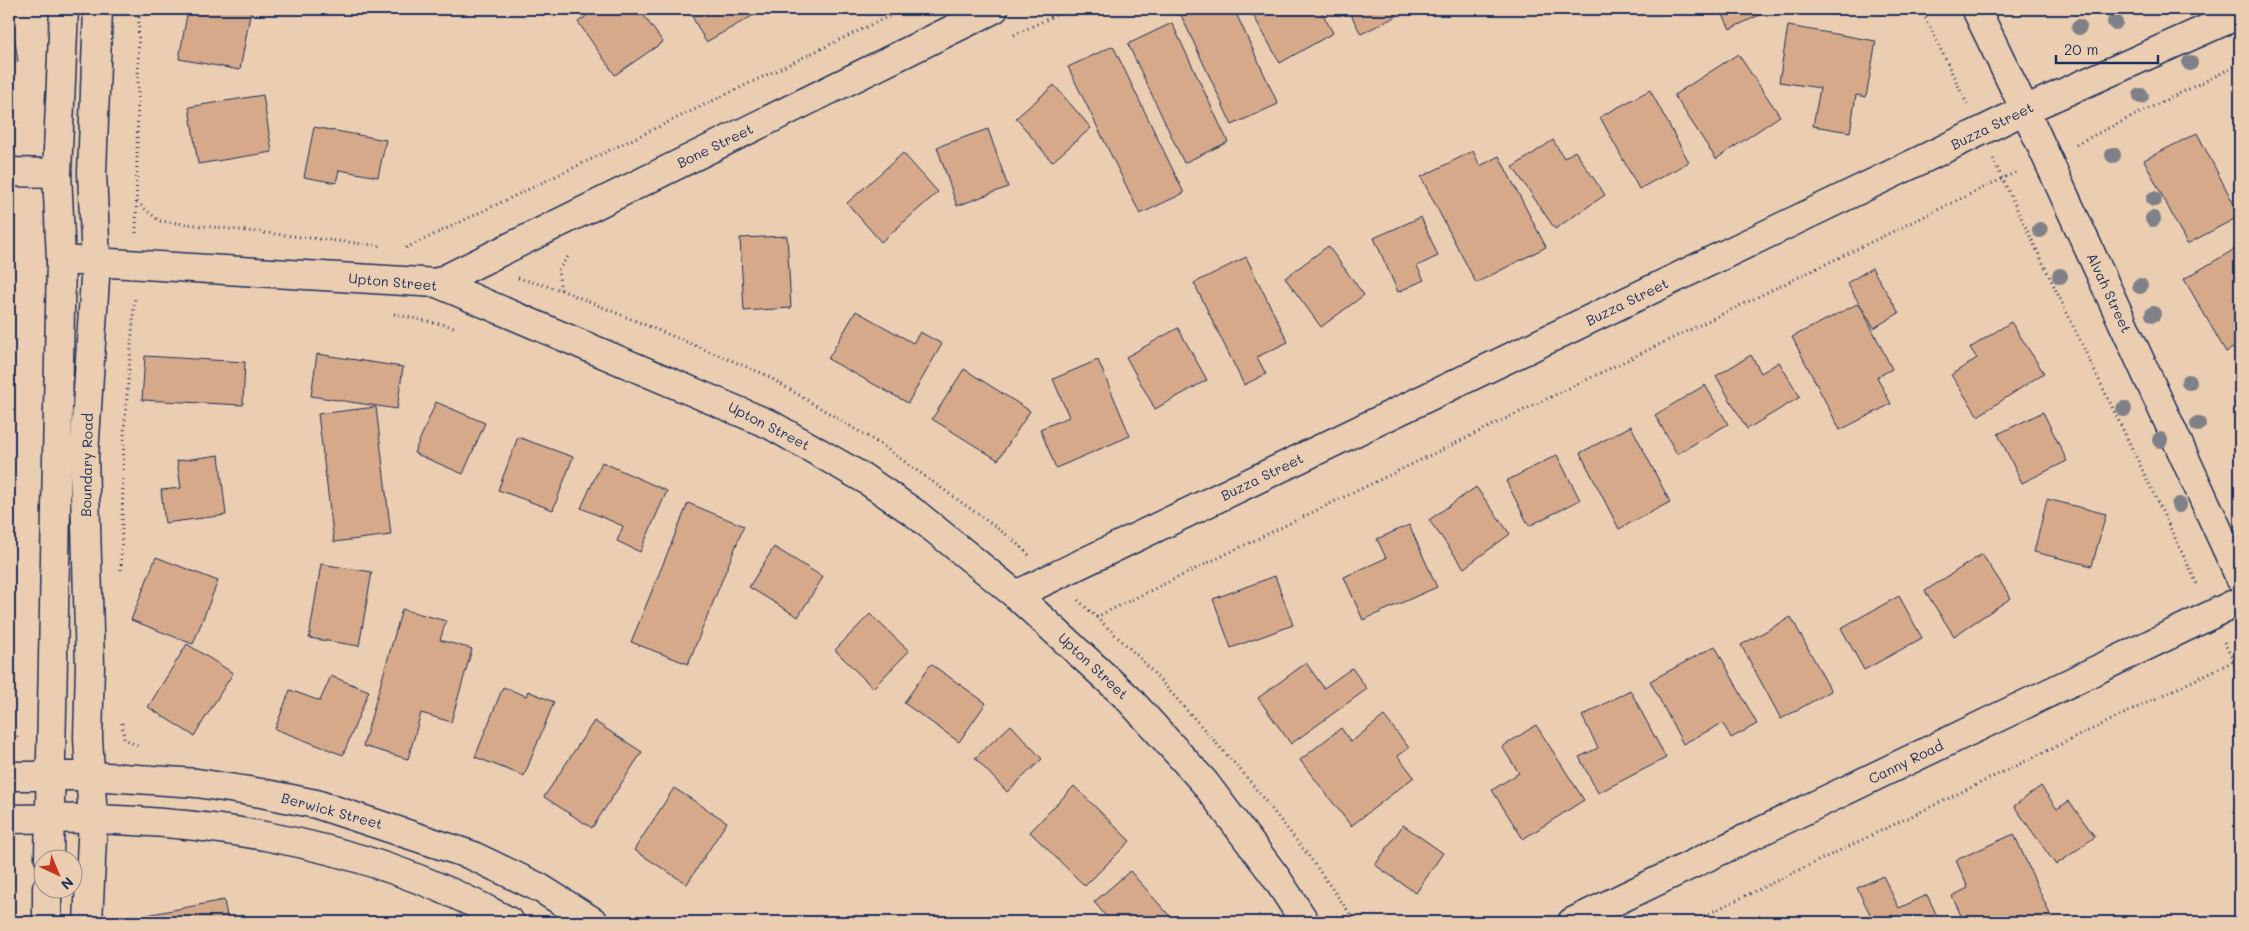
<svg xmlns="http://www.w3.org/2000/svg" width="2249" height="931" font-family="Mali,sans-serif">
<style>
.building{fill:#d5a989;stroke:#1b2f5e}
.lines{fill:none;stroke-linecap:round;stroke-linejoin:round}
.street-casing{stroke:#1b2f5e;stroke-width:31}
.secondary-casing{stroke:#1b2f5e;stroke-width:31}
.path{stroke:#1b2f5e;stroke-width:3;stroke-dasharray:1 4;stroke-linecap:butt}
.street{stroke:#ebceb1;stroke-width:28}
.secondary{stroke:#ebceb1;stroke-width:28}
.tree{fill:#808188}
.labels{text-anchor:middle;stroke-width:4.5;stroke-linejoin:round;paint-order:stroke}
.street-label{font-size:14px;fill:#1b2f5e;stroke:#ebceb1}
</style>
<rect width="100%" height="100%" fill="#ebceb1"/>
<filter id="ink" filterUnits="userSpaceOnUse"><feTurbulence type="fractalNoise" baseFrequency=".02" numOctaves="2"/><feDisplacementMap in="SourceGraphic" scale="10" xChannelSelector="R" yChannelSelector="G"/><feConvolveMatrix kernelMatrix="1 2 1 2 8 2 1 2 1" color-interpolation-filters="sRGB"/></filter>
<g filter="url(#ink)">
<g class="building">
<polygon points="9,9 10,9 18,61 9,63"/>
<polygon points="188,9 251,10 240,70 179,59"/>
<polygon points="596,9 639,9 663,42 615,75 578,22"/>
<polygon points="688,9 750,9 754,15 706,42"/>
<polygon points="1188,9 1234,9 1278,104 1232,125 1180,13"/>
<polygon points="1260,9 1320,9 1333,33 1280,63 1252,13"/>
<polygon points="1348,9 1394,9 1397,16 1361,34"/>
<polygon points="1720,9 1772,9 1730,29"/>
<polygon points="1803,9 1815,9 1805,14"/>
<polygon points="1172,23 1228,142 1184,163 1128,44"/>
<polygon points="1788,26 1876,41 1866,97 1856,95 1850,132 1813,126 1820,88 1779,82"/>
<polygon points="1113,46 1184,193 1140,214 1068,67"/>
<polygon points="1738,54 1780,116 1716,159 1674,95"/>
<polygon points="1054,85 1091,128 1052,162 1016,118"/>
<polygon points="1650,90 1689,162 1639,189 1600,117"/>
<polygon points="263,95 272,152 198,164 189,107"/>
<polygon points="314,127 386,140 378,177 339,170 336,183 304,177"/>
<polygon points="988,129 1008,187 957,206 937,147"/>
<polygon points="2197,133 2240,216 2187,244 2144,160"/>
<polygon points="1553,140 1564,158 1575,151 1605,195 1555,229 1513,167"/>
<polygon points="1473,151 1480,166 1499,156 1546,247 1476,283 1421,177"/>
<polygon points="903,153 938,192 881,242 847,203"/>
<polygon points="1421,217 1438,256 1417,266 1424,280 1398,292 1374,238"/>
<polygon points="787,236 791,308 744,311 740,238"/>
<polygon points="1328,246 1364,295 1321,327 1285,278"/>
<polygon points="2240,246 2240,344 2226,352 2184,279"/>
<polygon points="1246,257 1288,342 1257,357 1266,374 1244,385 1194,283"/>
<polygon points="1872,268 1899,313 1874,328 1847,283"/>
<polygon points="1859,303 1892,369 1877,377 1891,404 1840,430 1792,337"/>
<polygon points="856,311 913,343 920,332 942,344 908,403 828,359"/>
<polygon points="2011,322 2044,373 1978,416 1951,375 1977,358 1970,348"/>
<polygon points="1178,328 1207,380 1155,409 1126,357"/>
<polygon points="317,354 403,367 397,409 311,396"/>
<polygon points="1751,355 1761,373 1779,362 1800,397 1747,429 1716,376"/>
<polygon points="145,356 245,362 243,405 142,400"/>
<polygon points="1098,360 1130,436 1056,468 1040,429 1069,417 1053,379"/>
<polygon points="964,369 1030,411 998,460 932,419"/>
<polygon points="1705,385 1728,424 1677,454 1655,415"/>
<polygon points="436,402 485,423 463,474 414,453"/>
<polygon points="376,407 391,535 334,542 318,414"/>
<polygon points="2043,412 2067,461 2022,483 1998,434"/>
<polygon points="1631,426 1670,502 1619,529 1580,453"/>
<polygon points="518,437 573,457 553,510 498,490"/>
<polygon points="219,455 226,515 165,523 161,490 181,488 177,461"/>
<polygon points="1557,455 1580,500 1529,526 1506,481"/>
<polygon points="602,462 667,491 640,552 617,541 623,526 581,508"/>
<polygon points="1476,487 1510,534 1464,568 1429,520"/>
<polygon points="2047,499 2106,514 2092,566 2034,552"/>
<polygon points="688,503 744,526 688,664 631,642"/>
<polygon points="1409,525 1437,587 1363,620 1344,577 1386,558 1377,539"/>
<polygon points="774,547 823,577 798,617 749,587"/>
<polygon points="1982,554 2011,598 1954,636 1925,591"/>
<polygon points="156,557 218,581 193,644 131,620"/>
<polygon points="321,564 372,572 359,646 309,638"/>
<polygon points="1275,576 1293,625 1231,648 1213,599"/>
<polygon points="1899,596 1922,638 1864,670 1841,628"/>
<polygon points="402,609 446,621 440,640 472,649 451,722 421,713 408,759 363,746"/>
<polygon points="870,614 909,651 873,688 835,650"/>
<polygon points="1791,617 1831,691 1781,719 1741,645"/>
<polygon points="187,644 233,673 194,736 148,707"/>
<polygon points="1715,646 1757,724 1731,738 1723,723 1683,744 1650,681"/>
<polygon points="1306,663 1324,688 1352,668 1367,689 1291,744 1258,698"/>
<polygon points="931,664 986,703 959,742 904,703"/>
<polygon points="331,676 369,691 343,755 275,729 290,690 320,701"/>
<polygon points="503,687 526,696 528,691 554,702 524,776 475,757"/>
<polygon points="1630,690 1666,758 1598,793 1579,757 1598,748 1582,716"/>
<polygon points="1384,716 1409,748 1398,756 1414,777 1351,826 1300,760 1341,728 1351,742"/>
<polygon points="594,721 642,752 592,828 544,797"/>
<polygon points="1011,725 1042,759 1007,792 975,758"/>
<polygon points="1536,725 1584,800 1523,839 1492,790 1519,773 1502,747"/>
<polygon points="1074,786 1130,841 1085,886 1030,832"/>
<polygon points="2041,786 2057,809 2069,801 2095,837 2056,865 2014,806"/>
<polygon points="674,788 727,822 687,884 634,850"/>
<polygon points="1403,825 1443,853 1416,893 1375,865"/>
<polygon points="2014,834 2053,921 2022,922 2019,916 2005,922 1964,922 1952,896 1968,888 1956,860"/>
<polygon points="1130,871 1175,922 1111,922 1094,902"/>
<polygon points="1883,876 1899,908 1927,895 1940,922 1874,922 1857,888"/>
<polygon points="224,900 228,922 144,922 142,916"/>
<polygon points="2205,916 2231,922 2203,922"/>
<polygon points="1845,917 1848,922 1835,922"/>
</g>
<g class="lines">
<g class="street-casing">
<g id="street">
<polyline points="1976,9 2025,110 2240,578"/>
<polyline points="9,172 57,173"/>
<polyline points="61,260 437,283 771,425 865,479 916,514 1016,595 1128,698 1205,783 1275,876 1305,922"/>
<polyline points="437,283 994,9"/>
<polyline points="1016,595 2025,110 2240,14"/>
<polyline points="1572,922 2240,601"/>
</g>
</g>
<g class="secondary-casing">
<g id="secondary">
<polyline points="9,776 92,776 197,783 261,793 316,804 471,855 540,888 594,922"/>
<path d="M 9,819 C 184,815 354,835 510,922"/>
<polyline points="49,858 61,260 57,173 64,9"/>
<polyline points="47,922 47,888"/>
<polyline points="88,922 93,819 88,738 90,666 84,456 96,262 92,173 98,9"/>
</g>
</g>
<g class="path">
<polyline points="1921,9 1967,104"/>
<polyline points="1014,35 1068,9"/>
<polyline points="2076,144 2240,64"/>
<polyline points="1993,159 2198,586"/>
<polyline points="137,202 159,221 382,246"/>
<polyline points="136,233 139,9"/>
<polyline points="406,248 904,9"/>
<polyline points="518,278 561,290 558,270 570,254"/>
<polyline points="561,290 764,374 880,444 1011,538 1029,555"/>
<polyline points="394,314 454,327"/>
<polyline points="121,570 124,432 135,296"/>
<polyline points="1078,600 1142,660 1244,774 1308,855 1356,922"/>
<polyline points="1096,617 2018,171"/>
<polyline points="2224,642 2240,675"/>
<polyline points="122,723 124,739 138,746"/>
<polyline points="9,743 20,735"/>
<polyline points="1691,922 2234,661"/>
</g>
<use href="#street" class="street"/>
<use href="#secondary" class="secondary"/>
</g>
<g class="tree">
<circle cx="2115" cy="22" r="8"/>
<circle cx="2079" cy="27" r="8"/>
<circle cx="2190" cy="63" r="8"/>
<circle cx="2141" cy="96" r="8"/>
<circle cx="2113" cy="155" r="8"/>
<circle cx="2154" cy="199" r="8"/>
<circle cx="2153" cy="219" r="8"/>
<circle cx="2040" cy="230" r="8"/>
<circle cx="2060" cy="276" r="8"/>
<circle cx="2140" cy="286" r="8"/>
<circle cx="2153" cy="314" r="8"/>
<circle cx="2189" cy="382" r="8"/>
<circle cx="2124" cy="409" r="8"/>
<circle cx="2198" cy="424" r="8"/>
<circle cx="2160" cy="440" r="8"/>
<circle cx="2179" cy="505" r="8"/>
</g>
</g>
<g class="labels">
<g class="street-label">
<text transform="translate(1992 126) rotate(-26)" y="5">Buzza Street</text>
<text transform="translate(715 146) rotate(-26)" y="5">Bone Street</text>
<text transform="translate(393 282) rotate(5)" y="5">Upton Street</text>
<text transform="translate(2109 293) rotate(65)" y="5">Alvah Street</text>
<text transform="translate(1627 302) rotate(-26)" y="5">Buzza Street</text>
<text transform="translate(769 426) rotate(27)" y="5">Upton Street</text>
<text transform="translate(87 465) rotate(-89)" y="5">Boundary Road</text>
<text transform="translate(1262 477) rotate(-26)" y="5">Buzza Street</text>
<text transform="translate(1093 666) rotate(43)" y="5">Upton Street</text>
<text transform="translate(1906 762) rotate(-26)" y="5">Canny Road</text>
<text transform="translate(332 811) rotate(15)" y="5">Berwick Street</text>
</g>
</g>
<rect width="2249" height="931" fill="none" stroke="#ebceb1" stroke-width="30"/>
<rect x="15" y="15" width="2219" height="901" fill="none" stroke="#1b2f5e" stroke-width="2" filter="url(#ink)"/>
<g transform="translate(58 874) rotate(136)"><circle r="24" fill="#ebceb1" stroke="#988e90"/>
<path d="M0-4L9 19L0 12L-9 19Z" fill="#c8321e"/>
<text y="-8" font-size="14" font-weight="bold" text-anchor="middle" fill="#1b2f5e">N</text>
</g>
<path d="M2056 55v8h102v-8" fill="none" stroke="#1b2f5e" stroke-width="2.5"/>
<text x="2064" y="55" font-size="15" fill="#1b2f5e" stroke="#ebceb1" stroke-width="4" paint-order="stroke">20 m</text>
</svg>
